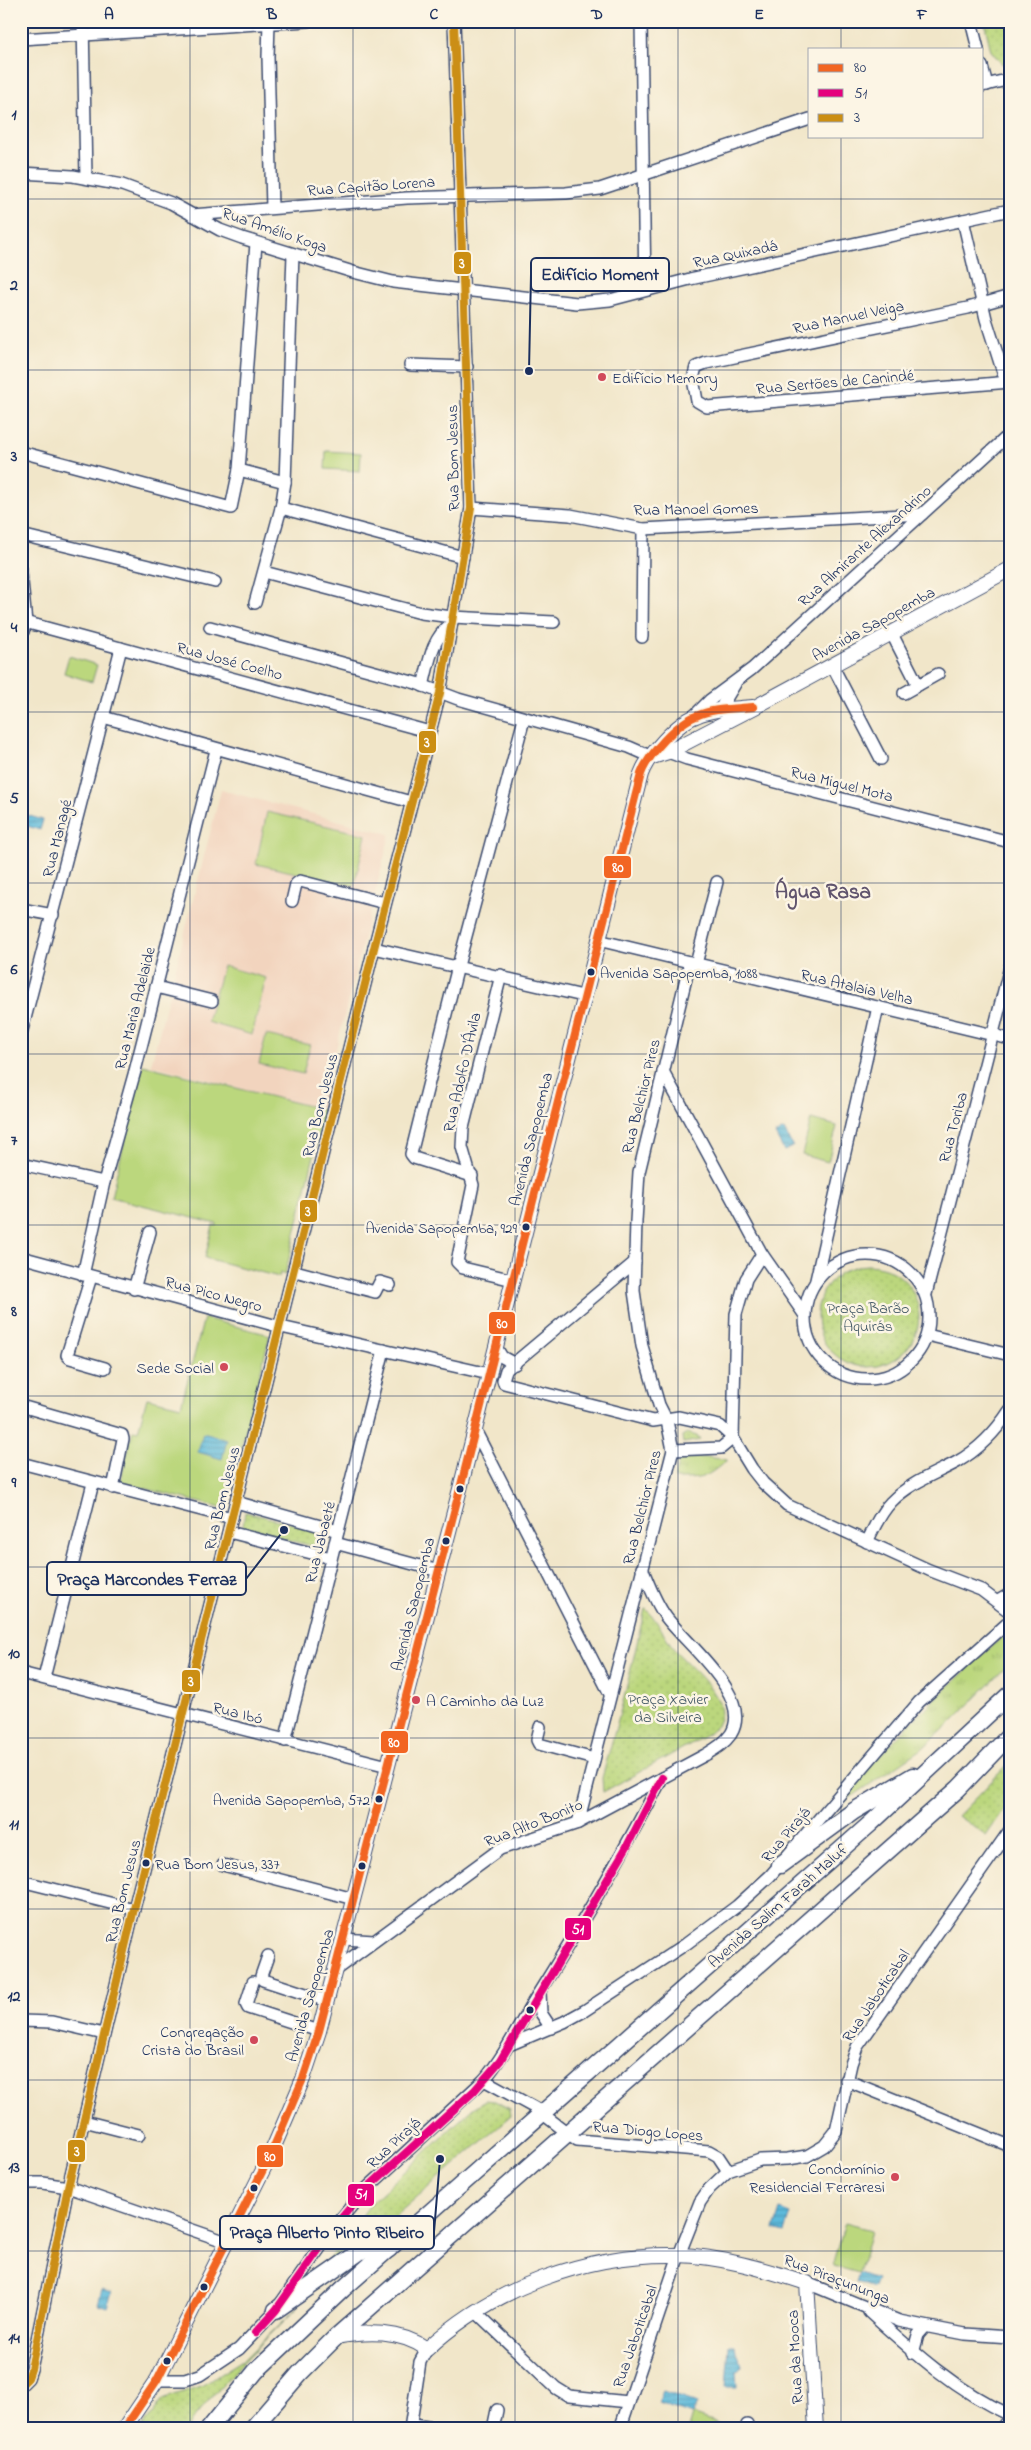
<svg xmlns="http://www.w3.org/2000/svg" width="1031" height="2450" font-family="'Indie Flower',sans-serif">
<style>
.built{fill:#f2d4be}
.grass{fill:url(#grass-tufts);stroke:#6b836e}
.park{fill:url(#park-dots);stroke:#6b836e}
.garden{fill:#bbd77d;stroke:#6b836e}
.water{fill:url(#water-rules);stroke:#3c749c}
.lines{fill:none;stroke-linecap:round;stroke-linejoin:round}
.minor-casing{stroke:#3b4a6e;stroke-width:14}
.major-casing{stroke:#3b4a6e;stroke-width:16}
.highway-casing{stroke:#3b4a6e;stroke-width:19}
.minor{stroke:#fff;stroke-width:11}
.major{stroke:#fff;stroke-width:14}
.highway{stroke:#fff;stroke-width:16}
.bus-1-casing{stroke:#fcf5e5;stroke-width:11}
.bus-2-casing{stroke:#fcf5e5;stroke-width:11}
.bus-3-casing{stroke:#fcf5e5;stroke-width:11}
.bus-1{stroke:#f26522;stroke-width:8}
.bus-2{stroke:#e5007d;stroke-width:8}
.bus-3{stroke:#cb8e13;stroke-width:8}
.grid{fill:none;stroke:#1b2f5e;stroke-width:1;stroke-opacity:0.55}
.poi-dot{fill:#d1495b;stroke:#fcf5e5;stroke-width:2}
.bus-dot{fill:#1b2f5e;stroke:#fcf5e5;stroke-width:2}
.labels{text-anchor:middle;stroke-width:5;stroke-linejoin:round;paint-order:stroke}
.bus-label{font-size:15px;fill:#1b2f5e;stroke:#fcf5e5;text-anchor:start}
.street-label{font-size:16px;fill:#1b2f5e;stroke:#fcf5e5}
.poi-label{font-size:16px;fill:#1b2f5e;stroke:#fcf5e5;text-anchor:end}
.park-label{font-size:16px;fill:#435966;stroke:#fcf5e5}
.district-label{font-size:21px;font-weight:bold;fill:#61556e;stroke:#fcf5e5}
.leader{fill:none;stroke:#1b2f5e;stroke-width:2}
.callout-dot{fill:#1b2f5e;stroke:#fcf5e5;stroke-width:2}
.callout{fill:#fcf5e5;stroke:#1b2f5e;stroke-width:2}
.callout-label{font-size:18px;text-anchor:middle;font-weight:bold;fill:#1b2f5e}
.line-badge{stroke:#fcf5e5;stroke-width:2}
.badge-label{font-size:14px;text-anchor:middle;font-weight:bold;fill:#fff}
.neatline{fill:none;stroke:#1b2f5e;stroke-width:2}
.grid-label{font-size:16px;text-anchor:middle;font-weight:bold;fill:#1b2f5e}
</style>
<defs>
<pattern id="grass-tufts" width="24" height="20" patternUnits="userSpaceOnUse" patternTransform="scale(1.25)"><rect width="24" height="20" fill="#bbd77d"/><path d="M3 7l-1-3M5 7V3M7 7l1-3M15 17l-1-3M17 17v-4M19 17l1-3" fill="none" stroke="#a0b96e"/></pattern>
<pattern id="park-dots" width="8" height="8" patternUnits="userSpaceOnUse" patternTransform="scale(1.25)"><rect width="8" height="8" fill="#bbd77d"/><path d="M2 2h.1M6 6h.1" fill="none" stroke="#a0b96e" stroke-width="1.8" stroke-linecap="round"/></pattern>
<pattern id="water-rules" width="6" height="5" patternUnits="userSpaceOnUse" patternTransform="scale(1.25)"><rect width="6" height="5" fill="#5dbadb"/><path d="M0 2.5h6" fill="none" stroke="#4c98b5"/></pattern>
</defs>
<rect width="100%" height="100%" fill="#fcf5e5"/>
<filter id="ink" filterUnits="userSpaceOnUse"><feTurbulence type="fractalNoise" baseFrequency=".02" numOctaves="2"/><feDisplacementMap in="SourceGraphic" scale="10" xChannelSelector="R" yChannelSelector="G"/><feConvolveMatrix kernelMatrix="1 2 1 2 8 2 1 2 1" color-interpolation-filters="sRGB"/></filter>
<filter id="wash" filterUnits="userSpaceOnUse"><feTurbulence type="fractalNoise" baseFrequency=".0096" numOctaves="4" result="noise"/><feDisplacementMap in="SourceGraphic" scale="20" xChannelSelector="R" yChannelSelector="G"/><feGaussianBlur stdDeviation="1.12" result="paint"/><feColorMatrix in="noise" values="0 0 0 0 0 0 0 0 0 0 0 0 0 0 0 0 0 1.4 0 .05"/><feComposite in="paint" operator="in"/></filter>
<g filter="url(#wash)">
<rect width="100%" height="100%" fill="#f1e6c9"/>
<polygon class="built" points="221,790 390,834 321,1109 151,1065"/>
<g class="grass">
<path d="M 708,1457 L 727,1460 C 705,1479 703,1479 674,1479 L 678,1463 L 686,1458 Z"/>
<polygon points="1006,1633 1010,1633 1010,1663 955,1719 922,1749 844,1802 839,1796 934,1700"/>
</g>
<g class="park">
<polygon points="984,21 1010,21 1010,62 1002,64 991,51"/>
<circle cx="868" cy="1316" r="51"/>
<polygon points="687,1433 697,1436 700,1440 683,1443 682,1436"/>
<polygon points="245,1512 323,1531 326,1533 328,1540 325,1546 320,1548 245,1529 243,1526"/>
<path d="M 645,1609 C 651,1610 668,1641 674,1649 C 692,1671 746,1707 707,1735 L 603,1792 L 602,1778 L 624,1698 Z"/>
<polygon points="1010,1762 1010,1801 986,1836 958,1816"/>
<polygon points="486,2100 495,2101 510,2109 511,2116 395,2216 323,2267 373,2201 473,2108"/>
<path d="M 300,2305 C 260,2345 219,2384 186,2429 L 141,2429 L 163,2399 L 203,2385 L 244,2359 Z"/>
</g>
<g class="garden">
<polygon points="326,451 361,453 360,471 325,469"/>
<polygon points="69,656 97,665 92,682 64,673"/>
<polygon points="267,812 366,835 354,886 256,864"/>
<polygon points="223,966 266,978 252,1035 207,1022"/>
<polygon points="266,1035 310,1045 303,1074 259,1064"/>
<polygon points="143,1065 325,1110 285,1275 280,1273 279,1277 205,1258 213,1225 217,1226 217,1224 111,1197"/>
<polygon points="811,1119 837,1126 828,1162 802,1155"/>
<polygon points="204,1318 270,1335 225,1509 120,1482 133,1430 138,1431 147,1398 181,1406"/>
<polygon points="845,2223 871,2230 859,2273 833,2266"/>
<polygon points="692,2415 721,2425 720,2429 688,2429"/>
</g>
<g class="water">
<polygon points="26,815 43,820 40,830 21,824 21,819 24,819"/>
<polygon points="784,1130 793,1147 784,1151 775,1134"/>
<polygon points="203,1433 227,1440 222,1459 198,1452"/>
<polygon points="780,2210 791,2214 785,2232 774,2229"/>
<polygon points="859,2273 877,2279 874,2288 856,2282"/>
<polygon points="102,2289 112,2292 107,2307 98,2304"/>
<path d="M 729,2345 L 735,2345 C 736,2357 741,2359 742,2366 L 736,2373 L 737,2387 L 726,2387 Z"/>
<polygon points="663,2391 697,2403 692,2415 658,2403"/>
</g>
</g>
<g filter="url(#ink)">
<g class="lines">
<g class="minor-casing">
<g id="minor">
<polyline points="83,21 86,178"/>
<polyline points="269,21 268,57 272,208"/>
<polyline points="641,21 645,290"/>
<polyline points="971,21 978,49"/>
<polyline points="21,39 307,21"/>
<polyline points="982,66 987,85"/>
<polyline points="982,86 1010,79"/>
<polyline points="21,173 73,176 122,185 171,203 220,230 242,238 353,272 393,282 577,303 610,300 690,279 1010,210"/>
<polyline points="192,215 407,198 566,193 600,189 810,119"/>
<polyline points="963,220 986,319 1006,382"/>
<polyline points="1010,296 968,308 706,363 696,367 693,379 697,401 707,407 1010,382"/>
<polyline points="410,365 467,367"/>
<polyline points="21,452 231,508 239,470 256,243"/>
<polyline points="239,470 285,482"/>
<polyline points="281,508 463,557"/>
<polyline points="471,508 570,515 643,529 922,514"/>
<polyline points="21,535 215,582"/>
<polyline points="21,571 26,623 21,637"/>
<polyline points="264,572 421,613 452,617 554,622"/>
<polyline points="255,603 281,508 285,482 293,254"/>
<polyline points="21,621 430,732"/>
<polyline points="210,627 416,683 458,699 629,747 652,757"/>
<polyline points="891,632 918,685"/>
<polyline points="642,637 643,529"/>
<polyline points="832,665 881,759"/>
<path d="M 423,686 C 429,663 431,639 451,624"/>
<polyline points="904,693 938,674"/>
<polyline points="720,709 735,684"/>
<polyline points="694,716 710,700 752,669 1010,434"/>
<polyline points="103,717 411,802"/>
<polyline points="665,749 668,752 687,759 1010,842"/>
<polyline points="292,901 296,884 300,881 385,903"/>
<polyline points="21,909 53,915"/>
<polyline points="598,940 1010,1039"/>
<polyline points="374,948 583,996"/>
<polyline points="696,964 717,882"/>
<polyline points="501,975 463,1128 462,1147 473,1185 457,1262 463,1268 513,1280"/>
<polyline points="156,987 212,1001"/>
<polyline points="21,1034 121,648"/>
<polyline points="663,1071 762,1254 804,1314"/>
<polyline points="21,1164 104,1182"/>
<polyline points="472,1176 414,1158 411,1154 458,966 524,719"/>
<circle cx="867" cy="1317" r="62"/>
<polyline points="21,1257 281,1327 489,1374"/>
<polyline points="635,1262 506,1370 503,1380 504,1383 653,1421 679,1417 720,1426 733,1438 752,1469 763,1483 787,1505 929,1570 981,1590 1010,1612"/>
<polyline points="295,1271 375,1292 380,1282 390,1285"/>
<polyline points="83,1275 104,1182 135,1071 216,750"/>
<polyline points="91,1277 67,1355 70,1358 105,1368"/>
<polyline points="816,1280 878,1007"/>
<polyline points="134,1289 150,1232"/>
<polyline points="926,1294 1010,967"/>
<polyline points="927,1335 1010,1355"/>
<polyline points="496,1347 502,1357 515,1364"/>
<polyline points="21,1406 122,1435 123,1439 113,1488"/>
<polyline points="475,1430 610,1694"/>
<polyline points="733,1438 736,1314 746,1279 762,1254"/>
<polyline points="673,1450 721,1448 733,1438"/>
<polyline points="21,1463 232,1518"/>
<polyline points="236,1502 338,1531"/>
<polyline points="229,1532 331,1558"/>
<path d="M 867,1542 C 874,1528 880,1513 891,1502 C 909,1483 935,1474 957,1462 C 978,1450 997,1430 1010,1410"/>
<polyline points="335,1543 439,1571"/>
<polyline points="998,1601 1010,1594"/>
<polyline points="21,1673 388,1766"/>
<polyline points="44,1678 93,1483"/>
<polyline points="540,1727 537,1740 539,1744 594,1759"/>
<polyline points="285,1741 384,1350"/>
<polyline points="578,1823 673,1450 667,1421 659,1405 642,1346 634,1291 636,1221 639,1172 690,962"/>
<polyline points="223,1865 354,1899"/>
<polyline points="21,1881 134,1909"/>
<polyline points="343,1939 374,1941"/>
<polyline points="268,1956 261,1976 263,1980 327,2001"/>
<path d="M 335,1970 L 500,1849 L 578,1823 L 705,1755 C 715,1749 724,1744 731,1734 C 754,1696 686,1644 666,1617 C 655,1602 649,1585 642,1568"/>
<polyline points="253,1982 246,2004 248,2008 319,2031"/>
<polyline points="540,1992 541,2013 551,2028"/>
<polyline points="21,2021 52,2022 104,2034"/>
<polyline points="509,2045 564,2022 584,2011 686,1944 737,1906 770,1876 919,1702 1010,1621"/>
<polyline points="484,2080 535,2108 577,2140 709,2151 718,2156 728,2171"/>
<polyline points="846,2080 1010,2146"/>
<polyline points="84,2121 139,2135"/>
<polyline points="21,2183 43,2183 68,2187 227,2242"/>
<polyline points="807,2283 899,2321 965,2334 1010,2337"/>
<polyline points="475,2311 556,2388 569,2396 629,2402"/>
<path d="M 869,2312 C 912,2351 956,2391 1010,2415"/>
<polyline points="913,2353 918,2335 925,2327"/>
<path d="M 157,2380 L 185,2380 L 200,2375 L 239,2349 L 276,2310 L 339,2221 L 364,2191 L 484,2080 C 505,2055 518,2027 535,1999 C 580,1927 623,1854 662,1778"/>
<polyline points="21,2385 28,2378 31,2369 68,2187 134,1909 374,948 440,693 471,508 454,21"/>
<polyline points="411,2425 445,2429"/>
<polyline points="747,2425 747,2429"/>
<polyline points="410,2429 420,2362 427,2349"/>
<polyline points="493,2429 497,2410"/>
<polyline points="620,2429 679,2255 700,2202 709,2189 728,2171 760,2160 788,2159 807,2156 824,2146 836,2131 851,2064 857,2047 1010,1830"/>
<polyline points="1001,2429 1010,2417"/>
</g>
</g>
<g class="major-casing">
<g id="major">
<polyline points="652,757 668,752 755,707 1010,569"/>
<path d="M 336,2337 C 367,2331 400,2330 427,2349 C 493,2288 586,2253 677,2255 C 721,2256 766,2270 807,2283 L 816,2429"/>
<path d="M 124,2429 L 157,2380 L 269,2158 L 303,2079 L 319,2031 L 460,1489 L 641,774 C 648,755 677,723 696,716 C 714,708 734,709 753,707"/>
</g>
</g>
<g class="highway-casing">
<g id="highway">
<polyline points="780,1865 854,1811 913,1776"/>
<polyline points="276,2310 361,2251 389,2249"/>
<polyline points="209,2429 256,2371 343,2289 870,1824 1010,1694"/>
<polyline points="252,2429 300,2373 336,2337 958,1789 1010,1735"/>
</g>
</g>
<use href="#minor" class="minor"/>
<use href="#major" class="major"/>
<use href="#highway" class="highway"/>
<g class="bus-1-casing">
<path id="bus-1" d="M 124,2429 L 157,2380 L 269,2158 L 303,2079 L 319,2031 L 460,1489 L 641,774 C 648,755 677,723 696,716 C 714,708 734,709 753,707"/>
</g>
<g class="bus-2-casing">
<polyline id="bus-2" points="256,2332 276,2310 339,2221 364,2191 474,2091 500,2061 626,1848 662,1778"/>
</g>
<g class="bus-3-casing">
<polyline id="bus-3" points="21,2385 28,2378 31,2369 68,2187 134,1909 374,948 440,693 471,508 454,21"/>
</g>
<use href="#bus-1" class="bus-1"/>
<use href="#bus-2" class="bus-2"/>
<use href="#bus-3" class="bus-3"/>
</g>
</g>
<path class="grid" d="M 190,21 L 190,2429M 353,21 L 353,2429M 515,21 L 515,2429M 678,21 L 678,2429M 841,21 L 841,49M 841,136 L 841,2429M 21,199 L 1010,199M 21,370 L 1010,370M 21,541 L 1010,541M 21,712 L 1010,712M 21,883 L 1010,883M 21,1054 L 1010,1054M 21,1225 L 1010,1225M 21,1396 L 1010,1396M 21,1567 L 1010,1567M 21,1738 L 1010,1738M 21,1909 L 1010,1909M 21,2080 L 1010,2080M 21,2251 L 1010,2251"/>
<g class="poi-dot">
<circle cx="602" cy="377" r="5"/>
<circle cx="224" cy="1367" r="5"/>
<circle cx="416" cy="1700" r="5"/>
<circle cx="254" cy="2040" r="5"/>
<circle cx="895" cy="2177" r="5"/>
</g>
<g class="bus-dot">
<circle cx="591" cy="972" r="4.5"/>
<circle cx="526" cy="1227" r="4.5"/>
<circle cx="460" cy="1489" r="4.5"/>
<circle cx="446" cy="1541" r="4.5"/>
<circle cx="379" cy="1799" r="4.5"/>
<circle cx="146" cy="1863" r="4.5"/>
<circle cx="362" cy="1866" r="4.5"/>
<circle cx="530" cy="2010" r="4.5"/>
<circle cx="254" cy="2188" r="4.5"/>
<circle cx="204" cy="2287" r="4.5"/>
<circle cx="167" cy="2361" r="4.5"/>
</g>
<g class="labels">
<g class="bus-label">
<text x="600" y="978">Avenida Sapopemba, 1088</text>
<text x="517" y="1233" text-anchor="end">Avenida Sapopemba, 929</text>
<text x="370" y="1805" text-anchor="end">Avenida Sapopemba, 572</text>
<text x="155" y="1869">Rua Bom Jesus, 337</text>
</g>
<g class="street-label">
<text transform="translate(371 185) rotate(-4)" y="6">Rua Capitão Lorena</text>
<text transform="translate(275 229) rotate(19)" y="6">Rua Amélio Koga</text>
<text transform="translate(735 253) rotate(-12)" y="6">Rua Quixadá</text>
<text transform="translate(848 316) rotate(-12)" y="6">Rua Manuel Veiga</text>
<text transform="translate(835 381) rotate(-5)" y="6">Rua Sertões de Canindé</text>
<text transform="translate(452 458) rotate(-91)" y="6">Rua Bom Jesus</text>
<text transform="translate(696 508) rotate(-1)" y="6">Rua Manoel Gomes</text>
<text transform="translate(864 545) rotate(-42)" y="6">Rua Almirante Alexandrino</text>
<text transform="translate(873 623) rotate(-29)" y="6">Avenida Sapopemba</text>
<text transform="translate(230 660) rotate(15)" y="6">Rua José Coelho</text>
<text transform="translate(842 783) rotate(14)" y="6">Rua Miguel Mota</text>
<text transform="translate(56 838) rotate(-76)" y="6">Rua Managé</text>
<text transform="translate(857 986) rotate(13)" y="6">Rua Atalaia Velha</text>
<text transform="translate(134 1008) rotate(-76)" y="6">Rua Maria Adelaide</text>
<text transform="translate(461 1072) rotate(-77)" y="6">Rua Adolfo D'Ávila</text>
<text transform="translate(640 1096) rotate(-76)" y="6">Rua Belchior Pires</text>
<text transform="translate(319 1105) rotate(-76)" y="6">Rua Bom Jesus</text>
<text transform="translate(952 1127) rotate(-75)" y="6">Rua Toriba</text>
<text transform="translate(530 1139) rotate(-76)" y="6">Avenida Sapopemba</text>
<text transform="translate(214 1293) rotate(15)" y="6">Rua Pico Negro</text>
<text transform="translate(221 1498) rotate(-76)" y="6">Rua Bom Jesus</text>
<text transform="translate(641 1507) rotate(-76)" y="6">Rua Belchior Pires</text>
<text transform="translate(319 1542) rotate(-76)" y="6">Rua Jabaeté</text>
<text transform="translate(412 1604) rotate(-76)" y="6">Avenida Sapopemba</text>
<text transform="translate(238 1712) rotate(14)" y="6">Rua Ibó</text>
<text transform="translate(533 1822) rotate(-22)" y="6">Rua Alto Bonito</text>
<text transform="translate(785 1834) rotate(-50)" y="6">Rua Pirajá</text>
<text transform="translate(122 1891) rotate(-76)" y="6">Rua Bom Jesus</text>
<text transform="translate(777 1905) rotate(-41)" y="6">Avenida Salim Farah Maluf</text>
<text transform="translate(309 1995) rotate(-74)" y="6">Avenida Sapopemba</text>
<text transform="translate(875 1995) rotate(-56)" y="6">Rua Jaboticabal</text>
<text transform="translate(648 2130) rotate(5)" y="6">Rua Diogo Lopes</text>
<text transform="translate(393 2142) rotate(-43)" y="6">Rua Pirajá</text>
<text transform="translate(837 2278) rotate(21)" y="6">Rua Piraçununga</text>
<text transform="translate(634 2336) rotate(-71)" y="6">Rua Jaboticabal</text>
<text transform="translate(794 2357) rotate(-93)" y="6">Rua da Mooca</text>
</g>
<g class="poi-label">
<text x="612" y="383" text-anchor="start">Edifício Memory</text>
<text x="214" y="1373">Sede Social</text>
<text x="426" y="1706" text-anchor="start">A Caminho da Luz</text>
<text x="244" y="2037">Congregação<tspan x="244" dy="18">Crista do Brasil</tspan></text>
<text x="885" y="2174">Condomínio<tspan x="885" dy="18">Residencial Ferraresi</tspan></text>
</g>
<g class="park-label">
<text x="868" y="1313">Praça Barão<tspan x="868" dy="18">Aquirás</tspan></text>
<text x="668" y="1704">Praça Xavier<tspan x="668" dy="18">da Silveira</tspan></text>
</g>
<g class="district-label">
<text x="823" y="898">Água Rasa</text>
</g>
</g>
<path class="leader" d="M529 371L531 274M284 1530L246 1579M440 2159L434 2232"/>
<g class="callout-dot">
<circle cx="529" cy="371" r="5"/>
<circle cx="284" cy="1530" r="5"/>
<circle cx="440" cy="2159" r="5"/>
</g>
<g class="callout">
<rect x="531" y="258" width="138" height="33" rx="5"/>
<rect x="47" y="1562" width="199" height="33" rx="5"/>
<rect x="220" y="2216" width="214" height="33" rx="5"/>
</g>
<g class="callout-label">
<text x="600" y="280">Edifício Moment</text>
<text x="147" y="1585">Praça Marcondes Ferraz</text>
<text x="327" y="2238">Praça Alberto Pinto Ribeiro</text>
</g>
<g class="line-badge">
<rect x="453" y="251" width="19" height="24" rx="5" fill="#cb8e13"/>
<rect x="418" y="730" width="19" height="24" rx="5" fill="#cb8e13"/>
<rect x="603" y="855" width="29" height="24" rx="5" fill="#f26522"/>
<rect x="299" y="1199" width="19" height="24" rx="5" fill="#cb8e13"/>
<rect x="488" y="1311" width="28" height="24" rx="5" fill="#f26522"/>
<rect x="181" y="1669" width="20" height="24" rx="5" fill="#cb8e13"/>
<rect x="380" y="1730" width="29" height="24" rx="5" fill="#f26522"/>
<rect x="564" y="1917" width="28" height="24" rx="5" fill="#e5007d"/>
<rect x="67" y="2139" width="19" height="24" rx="5" fill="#cb8e13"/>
<rect x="256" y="2144" width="28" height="24" rx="5" fill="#f26522"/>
<rect x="347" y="2183" width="28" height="24" rx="5" fill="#e5007d"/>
</g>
<g class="badge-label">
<text x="462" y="268">3</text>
<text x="427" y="747">3</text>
<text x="618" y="872">80</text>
<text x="308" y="1216">3</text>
<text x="502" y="1328">80</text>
<text x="191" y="1686">3</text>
<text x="394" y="1747">80</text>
<text x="578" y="1934">51</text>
<text x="77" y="2156">3</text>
<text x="270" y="2161">80</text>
<text x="361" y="2199">51</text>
</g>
<rect width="1031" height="2450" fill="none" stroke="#fcf5e5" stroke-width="55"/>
<rect x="808" y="48" width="175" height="90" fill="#fcf5e5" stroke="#a2a6af"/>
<rect x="818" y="64" width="25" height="8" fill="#f26522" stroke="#a2a6af"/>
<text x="854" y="72" font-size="15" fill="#1b2f5e">80</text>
<rect x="818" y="89" width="25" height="8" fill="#e5007d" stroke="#a2a6af"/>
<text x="854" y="98" font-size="15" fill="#1b2f5e">51</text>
<rect x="818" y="114" width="25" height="8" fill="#cb8e13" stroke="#a2a6af"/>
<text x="854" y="122" font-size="15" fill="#1b2f5e">3</text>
<rect x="28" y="28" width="976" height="2394" class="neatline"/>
<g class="grid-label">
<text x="109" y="19">A</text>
<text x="272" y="19">B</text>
<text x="434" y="19">C</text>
<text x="597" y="19">D</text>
<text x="759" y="19">E</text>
<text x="922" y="19">F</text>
<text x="14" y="119">1</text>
<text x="14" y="290">2</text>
<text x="14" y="461">3</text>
<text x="14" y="632">4</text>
<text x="14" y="803">5</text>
<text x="14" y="974">6</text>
<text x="14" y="1145">7</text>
<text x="14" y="1316">8</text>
<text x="14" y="1487">9</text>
<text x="14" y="1658">10</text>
<text x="14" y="1829">11</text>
<text x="14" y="2001">12</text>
<text x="14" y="2172">13</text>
<text x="14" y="2343">14</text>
</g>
</svg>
